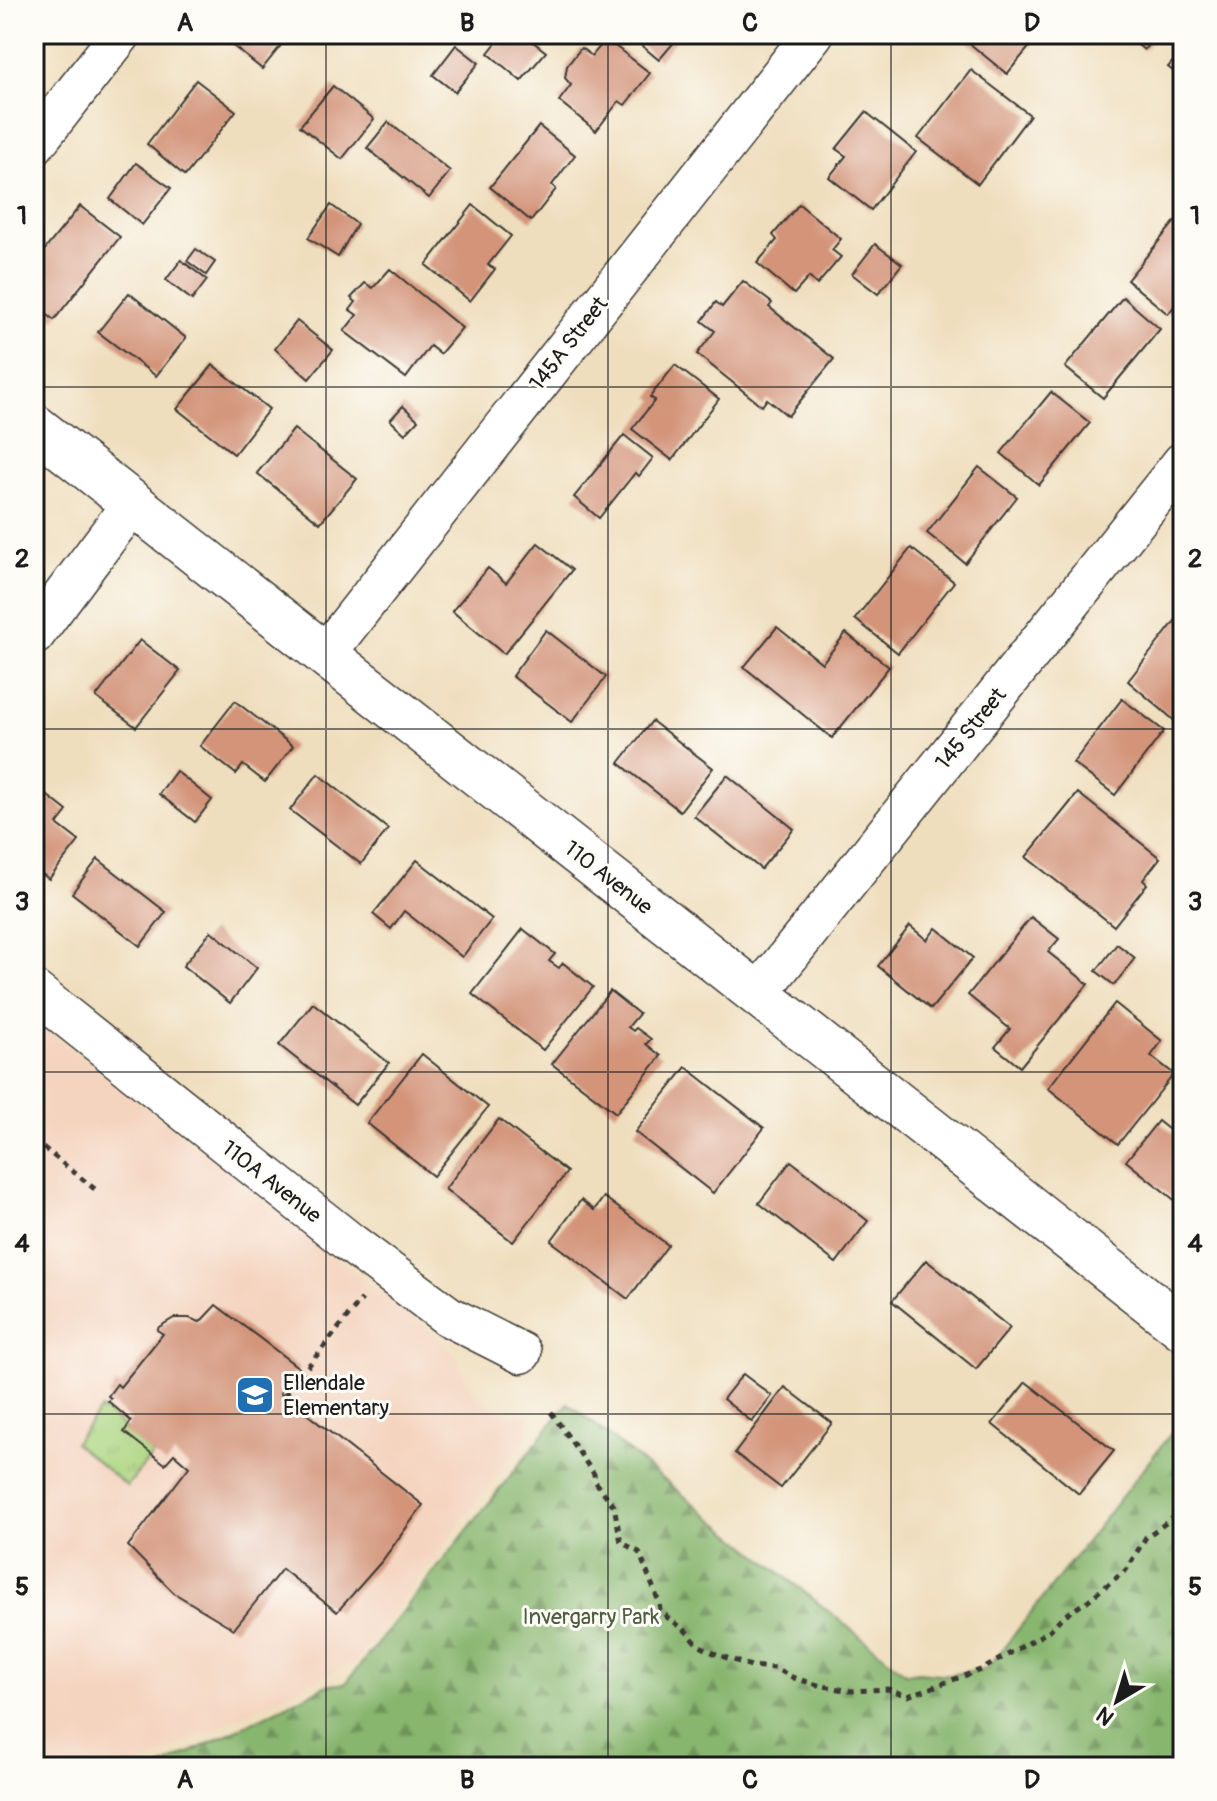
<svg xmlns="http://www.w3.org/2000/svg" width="1217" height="1801" font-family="Pangolin,sans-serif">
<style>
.built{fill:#f4d4bf}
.grass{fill:url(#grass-tufts);stroke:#64784e;stroke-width:2}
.forest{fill:url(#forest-firs);stroke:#526945;stroke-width:2}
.building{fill:#d3947a}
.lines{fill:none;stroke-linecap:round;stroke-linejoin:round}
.minor-casing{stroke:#3c3934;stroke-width:43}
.tertiary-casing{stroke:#3c3934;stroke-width:47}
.path{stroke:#3c3934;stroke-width:5;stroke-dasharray:6 6;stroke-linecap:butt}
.minor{stroke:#fff;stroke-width:40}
.tertiary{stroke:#fff;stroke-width:44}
.grid{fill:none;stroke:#1c1c1c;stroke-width:2;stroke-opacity:0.55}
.labels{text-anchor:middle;stroke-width:6;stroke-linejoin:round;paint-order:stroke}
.street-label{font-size:22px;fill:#1c1c1c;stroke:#fdfcf7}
.poi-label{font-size:22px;fill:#1c1c1c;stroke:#fdfcf7;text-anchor:start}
.park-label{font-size:22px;fill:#4e5c3f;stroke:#fdfcf7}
.neatline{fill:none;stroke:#1c1c1c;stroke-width:3}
.grid-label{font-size:26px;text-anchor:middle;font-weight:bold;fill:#1c1c1c}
</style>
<defs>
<pattern id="grass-tufts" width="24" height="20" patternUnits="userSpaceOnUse" patternTransform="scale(2)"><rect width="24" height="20" fill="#abd47f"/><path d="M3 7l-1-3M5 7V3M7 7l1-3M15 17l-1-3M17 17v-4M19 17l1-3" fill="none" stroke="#93b56d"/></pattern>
<pattern id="forest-firs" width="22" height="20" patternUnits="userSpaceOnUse" patternTransform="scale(2)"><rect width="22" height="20" fill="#88b66e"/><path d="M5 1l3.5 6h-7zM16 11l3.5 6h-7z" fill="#6e935a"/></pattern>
</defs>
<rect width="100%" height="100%" fill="#fdfcf7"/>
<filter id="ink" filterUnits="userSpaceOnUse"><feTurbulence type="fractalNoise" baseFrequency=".0125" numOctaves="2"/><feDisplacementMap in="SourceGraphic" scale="16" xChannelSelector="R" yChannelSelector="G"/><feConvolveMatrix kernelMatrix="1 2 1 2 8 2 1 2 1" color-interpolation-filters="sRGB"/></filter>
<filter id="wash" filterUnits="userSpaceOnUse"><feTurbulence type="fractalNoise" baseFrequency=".006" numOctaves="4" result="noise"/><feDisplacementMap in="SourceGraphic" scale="32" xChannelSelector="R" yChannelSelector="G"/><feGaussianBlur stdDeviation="1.8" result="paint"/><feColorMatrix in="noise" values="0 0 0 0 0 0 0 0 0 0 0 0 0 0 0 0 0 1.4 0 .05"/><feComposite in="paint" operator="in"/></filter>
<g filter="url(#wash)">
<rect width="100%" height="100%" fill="#efdebd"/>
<polygon class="built" points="34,1019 446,1344 457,1358 468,1383 479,1398 495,1409 511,1415 529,1414 525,1439 356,1661 135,1767 34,1767"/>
<polygon class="grass" points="101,1409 155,1452 127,1486 74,1443"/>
<polygon class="forest" points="568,1403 907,1674 918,1672 949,1675 988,1668 1183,1418 1183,1767 161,1767 325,1686 346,1683"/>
<g id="blocks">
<g class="building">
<polygon points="233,34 290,34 262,69 227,41"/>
<polygon points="503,34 523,34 546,52 521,81 488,53"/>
<polygon points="628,34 681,34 659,60"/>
<polygon points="958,34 1040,34 1007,74"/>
<polygon points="1125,34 1156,34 1144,50"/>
<polygon points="606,39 650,73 625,105 619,101 596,131 559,101 571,85 565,78 567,66 581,48 592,56"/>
<polygon points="456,45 479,63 455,92 433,75"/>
<polygon points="1183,50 1183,79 1168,67"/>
<polygon points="971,70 1030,115 978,184 918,138"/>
<polygon points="196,80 236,111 185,176 147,144"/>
<polygon points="333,86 374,119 342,159 300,126"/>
<polygon points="866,112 916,152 871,210 829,177 846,156 836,149"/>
<polygon points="388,122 450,171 429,198 367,148"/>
<polygon points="539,126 575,155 552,185 556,189 531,221 490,187"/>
<polygon points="136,163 171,188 142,225 110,199"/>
<polygon points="799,204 841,239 832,250 841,257 817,285 809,277 794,294 757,263 777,240 773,235"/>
<polygon points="331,205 357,224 338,257 308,238"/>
<polygon points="473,205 511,236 488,265 495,269 470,301 426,265"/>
<polygon points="80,206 120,237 54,320 34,304 34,263"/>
<polygon points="1177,219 1183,224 1183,295 1168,314 1127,280"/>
<polygon points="875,244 902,264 878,294 852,274"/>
<polygon points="196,249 215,262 206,275 187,261"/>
<polygon points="181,260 207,280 192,300 166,280"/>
<polygon points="390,269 462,328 440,354 430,346 406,378 344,331 357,315 350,310 356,302 351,298 365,283 373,288"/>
<polygon points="743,281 772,303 769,307 834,359 788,416 767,399 762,406 697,354 715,331 702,321 716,302 722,307"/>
<polygon points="129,293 186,338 156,376 98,332"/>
<polygon points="1123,297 1160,329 1103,398 1065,367"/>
<polygon points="297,321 333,350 309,379 275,349"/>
<polygon points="213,365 269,409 234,454 177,409"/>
<polygon points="675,365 719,399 672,460 632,429 655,400 650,397"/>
<polygon points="1051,392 1090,423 1039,485 1001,453"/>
<polygon points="403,406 418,420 405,434 390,420"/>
<polygon points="294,429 357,479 320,523 257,473"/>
<polygon points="624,435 653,458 639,476 635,473 599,518 574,497"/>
<polygon points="979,467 1017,497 965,563 927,533"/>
<polygon points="538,543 572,570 504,654 452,611 488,568 506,583"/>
<polygon points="911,548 954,582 898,653 855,619"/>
<polygon points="1179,616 1183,620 1183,711 1175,721 1128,681"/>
<polygon points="777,627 822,663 846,633 889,667 832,738 744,667"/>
<polygon points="546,630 606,677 572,722 512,676"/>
<polygon points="140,640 180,671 136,727 96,697"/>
<polygon points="1122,699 1164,731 1115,795 1073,763"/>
<polygon points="235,701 293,746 265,782 243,765 236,774 200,746"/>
<polygon points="652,721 713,768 680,811 619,763"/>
<polygon points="176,771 212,800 195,822 159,794"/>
<polygon points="318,774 388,829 361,864 290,810"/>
<polygon points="727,775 794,829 761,869 694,816"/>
<polygon points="34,785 67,811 57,824 79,841 49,879 34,868"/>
<polygon points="1078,793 1160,858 1143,880 1147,884 1114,926 1026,857"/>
<polygon points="98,859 166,912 140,946 72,893"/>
<polygon points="417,860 492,919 462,957 404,911 391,929 373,914"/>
<polygon points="1031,917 1059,939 1048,952 1088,984 1020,1067 995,1047 1010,1029 968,995"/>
<polygon points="910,926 927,940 936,928 973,958 931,1009 878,966"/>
<polygon points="523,929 555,954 549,961 559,968 563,963 593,987 543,1050 472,994"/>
<polygon points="211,931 257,968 230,1003 183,966"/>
<polygon points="1117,944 1135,958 1114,985 1096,971"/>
<polygon points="610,991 639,1014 628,1027 633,1031 636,1028 651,1039 646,1044 661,1056 616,1113 552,1064"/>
<polygon points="313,1003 389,1063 355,1105 279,1045"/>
<polygon points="1115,1003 1162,1041 1151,1056 1174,1074 1118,1144 1048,1088"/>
<polygon points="422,1054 488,1107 433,1176 367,1123"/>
<polygon points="686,1067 764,1128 713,1193 635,1132"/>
<polygon points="499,1119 567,1172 513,1242 445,1189"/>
<polygon points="1158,1121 1183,1141 1183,1207 1126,1161"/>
<polygon points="791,1161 868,1221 836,1263 759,1203"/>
<polygon points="604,1197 668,1245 628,1299 551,1241 581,1200 594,1210"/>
<polygon points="926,1260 1010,1328 976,1369 892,1301"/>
<polygon points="216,1305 299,1368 280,1393 423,1505 382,1561 337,1612 282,1569 234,1629 174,1593 128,1546 189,1467 174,1454 165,1464 124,1432 131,1421 108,1401 111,1398 108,1396 117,1384 120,1387 163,1334 157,1330 159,1327 174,1318 189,1318 200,1322"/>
<polygon points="743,1374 772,1396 752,1422 723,1399"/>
<polygon points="1026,1382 1114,1451 1079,1494 992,1424"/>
<polygon points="785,1387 832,1423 781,1488 735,1453"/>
</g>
</g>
</g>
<g filter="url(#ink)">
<use href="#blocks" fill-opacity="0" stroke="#3c3934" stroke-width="2"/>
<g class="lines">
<g class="minor-casing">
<g id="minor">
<polyline points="34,145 121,34"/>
<polyline points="34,635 132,504"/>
<polyline points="326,653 813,34"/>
<polyline points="34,991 349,1242 448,1316 521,1353"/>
<polyline points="758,994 1183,462"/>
</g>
</g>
<g class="tertiary-casing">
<polyline id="tertiary" points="34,426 1183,1328"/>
</g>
<g class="path">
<polyline points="34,1140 96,1190"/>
<polyline points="285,1395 362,1299"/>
<polyline points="551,1412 594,1474 595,1481 614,1506 621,1542 639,1552 659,1602 660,1610 668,1618 684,1629 698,1645 718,1655 751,1666 775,1668 794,1678 818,1685 851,1691 888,1689 908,1696 983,1669 1049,1631 1062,1617 1086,1602 1126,1570 1146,1537 1183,1511"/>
</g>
<use href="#minor" class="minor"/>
<use href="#tertiary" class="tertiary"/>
</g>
</g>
<path class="grid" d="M 326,34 L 326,1767M 608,34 L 608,1767M 891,34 L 891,1767M 34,387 L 1183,387M 34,729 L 1183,729M 34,1072 L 1183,1072M 34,1414 L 1183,1414"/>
<defs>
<g id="school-square" transform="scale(2)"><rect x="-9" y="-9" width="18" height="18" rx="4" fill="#1f6fb2" stroke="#fdfcf7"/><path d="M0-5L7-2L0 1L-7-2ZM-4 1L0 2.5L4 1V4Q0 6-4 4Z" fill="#fff"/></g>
</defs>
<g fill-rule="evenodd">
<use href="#school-square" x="255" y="1395"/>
</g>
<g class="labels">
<g class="street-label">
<text transform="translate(568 343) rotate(-52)" y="8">145A Street</text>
<text transform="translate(970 728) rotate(-51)" y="8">145 Street</text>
<text transform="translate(609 877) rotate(38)" y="8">110 Avenue</text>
<text transform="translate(272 1181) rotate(38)" y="8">110A Avenue</text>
</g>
<g class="poi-label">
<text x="283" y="1390">Ellendale<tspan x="283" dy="25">Elementary</tspan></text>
</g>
<g class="park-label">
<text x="591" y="1624">Invergarry Park</text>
</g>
</g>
<rect width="1217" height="1801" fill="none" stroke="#fdfcf7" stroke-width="88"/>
<g transform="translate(1117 1701) rotate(218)" stroke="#fdfcf7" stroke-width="6" paint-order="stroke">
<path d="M0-6L14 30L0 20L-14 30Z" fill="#1c1c1c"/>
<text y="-12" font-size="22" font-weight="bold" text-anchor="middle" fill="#1c1c1c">N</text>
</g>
<rect x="44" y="44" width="1129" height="1713" class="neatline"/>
<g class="grid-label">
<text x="185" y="31">A</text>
<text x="467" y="31">B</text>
<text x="750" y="31">C</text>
<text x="1032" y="31">D</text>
<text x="22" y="224">1</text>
<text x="1195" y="224">1</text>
<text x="22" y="567">2</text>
<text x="1195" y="567">2</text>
<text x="22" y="910">3</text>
<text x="1195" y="910">3</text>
<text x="22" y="1252">4</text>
<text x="1195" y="1252">4</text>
<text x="22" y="1595">5</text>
<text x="1195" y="1595">5</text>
<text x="185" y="1788">A</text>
<text x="467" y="1788">B</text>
<text x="750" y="1788">C</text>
<text x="1032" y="1788">D</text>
</g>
</svg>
